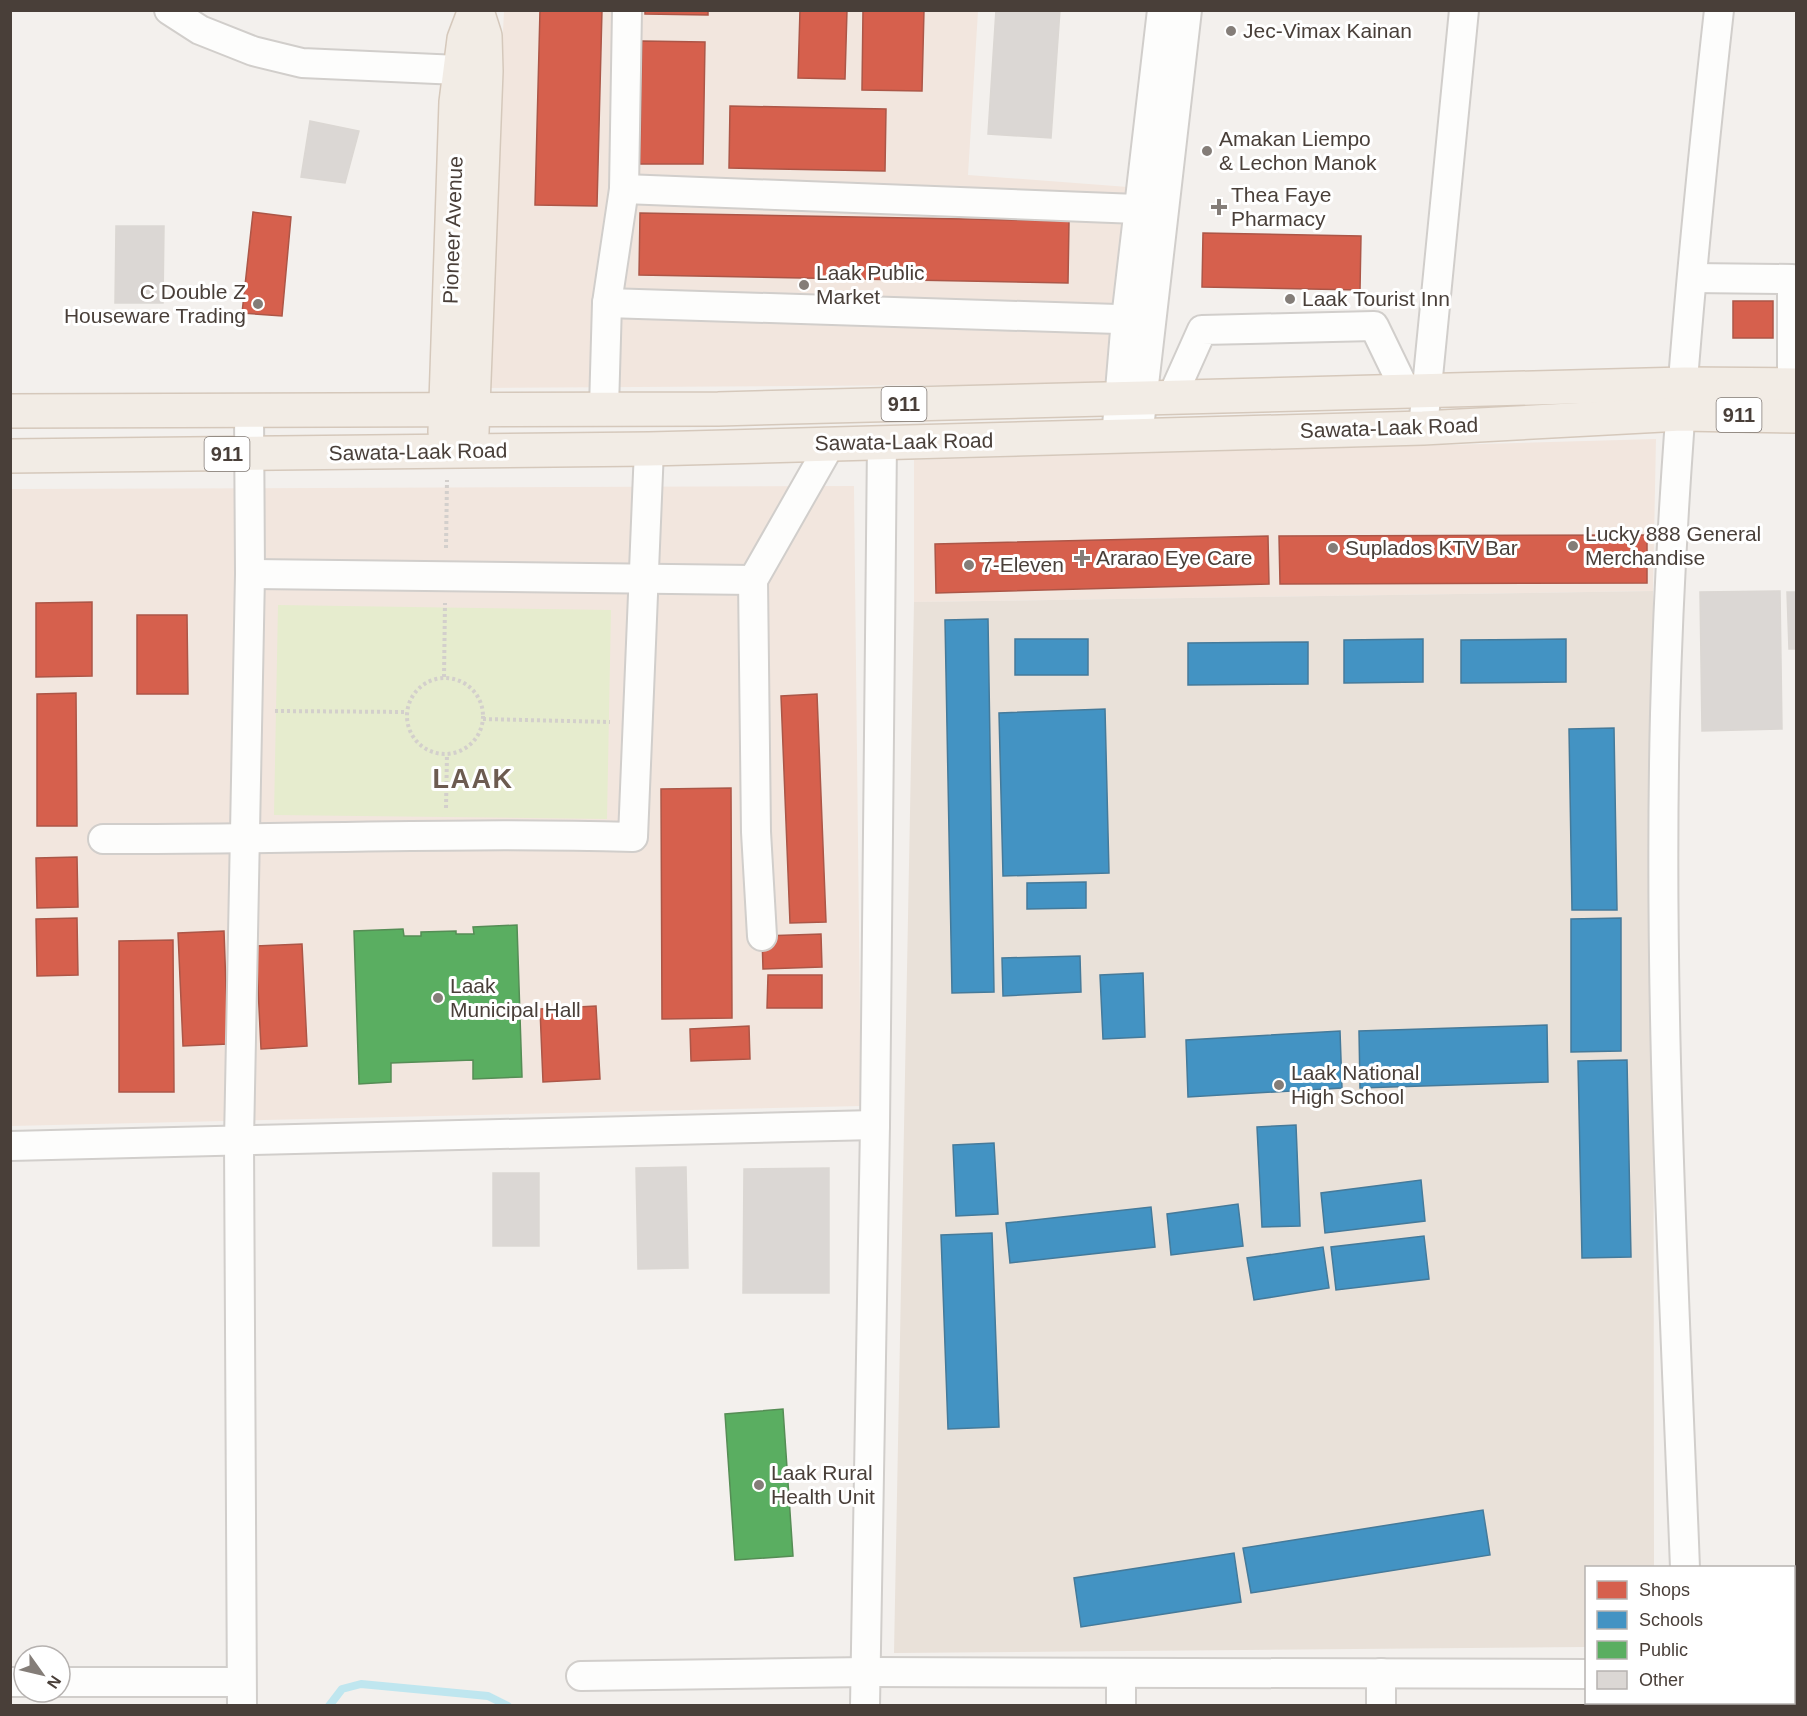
<svg xmlns="http://www.w3.org/2000/svg" width="1807" height="1716" font-family="Arial,sans-serif">
<style>
.commercial{fill:#f2e6de}
.education{fill:#e9e1d9}
.green{fill:#e6ecce}
.shops{fill:#d6604d;stroke:#ac5647;stroke-width:1.5}
.schools{fill:#4393c3;stroke:#457a9a;stroke-width:1.5}
.public{fill:#5aae61;stroke:#558d55;stroke-width:1.5}
.lines{fill:none;stroke-linecap:round;stroke-linejoin:round}
.stream{stroke:#bfe6ef;stroke-width:8}
.building{fill:#dbd7d4;stroke:#dbd7d3;stroke-width:1.5}
.minor-casing{stroke:#d1cecb;stroke-width:32}
.major-casing{stroke:#d5c8bb;stroke-width:36}
.path{stroke:#d3cfcc;stroke-width:4;stroke-dasharray:3 3;stroke-linecap:butt}
.minor{stroke:#fdfdfc;stroke-width:28}
.major{stroke:#f2ece5;stroke-width:33}
.poi-dot{fill:#847d78;stroke:#fff;stroke-width:2}
.labels{text-anchor:middle;stroke-width:6;stroke-linejoin:round;paint-order:stroke}
.shield{fill:#fff;stroke:#807974;stroke-width:1.5}
.shield-label{font-size:20px;font-weight:bold;fill:#493f39}
.poi-label{font-size:21px;fill:#493f39;stroke:#fff;text-anchor:start}
.street-label{font-size:21px;fill:#493f39;stroke:#fff}
.district-label{font-size:27px;font-weight:bold;letter-spacing:1.5px;fill:#6c5b50;stroke:#fff}
</style>
<rect width="100%" height="100%" fill="#f3f0ed"/>
<g class="commercial">
<polygon points="504,11 978,11 968,175 1128,187 1107,384 486,388"/>
<polygon points="1656,439 1653,591 914,602 914,460"/>
<polygon points="854,486 861,1106 11,1126 12,489"/>
</g>
<polygon class="education" points="1653,591 1654,1567 1586,1568 1586,1647 894,1653 914,602"/>
<polygon class="green" points="278,605 611,610 607,819 274,815"/>
<g class="shops">
<polygon points="540,10 602,10 597,206 535,205"/>
<polygon points="645,10 708,10 708,15 645,14"/>
<polygon points="800,10 847,10 845,79 798,78"/>
<polygon points="863,10 924,10 922,91 862,90"/>
<polygon points="642,41 705,42 703,164 640,164"/>
<polygon points="730,106 886,109 885,171 729,168"/>
<polygon points="253,212 291,217 282,316 242,313"/>
<polygon points="640,213 1069,221 1068,283 639,275"/>
<polygon points="1203,233 1361,236 1360,290 1202,287"/>
<rect x="1733" y="301" width="40" height="37"/>
<polygon points="1647,535 1647,583 1280,584 1279,536"/>
<polygon points="1268,536 1269,584 936,593 935,544"/>
<polygon points="92,602 92,676 36,677 36,603"/>
<polygon points="137,615 187,615 188,694 137,694"/>
<polygon points="76,693 77,826 37,826 37,694"/>
<polygon points="817,694 826,922 790,923 781,696"/>
<polygon points="731,788 732,1018 662,1019 661,789"/>
<polygon points="77,857 78,907 37,908 36,858"/>
<polygon points="77,918 78,975 37,976 36,919"/>
<polygon points="224,931 228,1044 183,1046 178,933"/>
<polygon points="821,934 822,967 763,969 762,936"/>
<polygon points="173,940 174,1092 119,1092 119,941"/>
<polygon points="302,944 307,1046 261,1049 256,946"/>
<polygon points="768,975 822,975 822,1008 767,1008"/>
<polygon points="596,1006 600,1079 543,1082 540,1009"/>
<polygon points="749,1026 750,1059 691,1061 690,1029"/>
</g>
<g class="schools">
<polygon points="988,619 994,992 952,993 945,620"/>
<rect x="1015" y="639" width="73" height="36"/>
<polygon points="1423,639 1423,682 1344,683 1344,640"/>
<polygon points="1566,639 1566,682 1461,683 1461,640"/>
<polygon points="1308,642 1308,684 1188,685 1188,643"/>
<polygon points="1105,709 1109,873 1003,876 999,713"/>
<polygon points="1614,728 1617,910 1572,910 1569,729"/>
<polygon points="1086,882 1086,908 1027,909 1027,883"/>
<polygon points="1621,918 1621,1051 1571,1052 1571,919"/>
<polygon points="1080,956 1081,992 1003,996 1002,958"/>
<polygon points="1143,973 1145,1037 1103,1039 1100,975"/>
<polygon points="1547,1025 1548,1082 1360,1088 1359,1031"/>
<polygon points="1340,1031 1342,1088 1188,1097 1186,1040"/>
<polygon points="1627,1060 1631,1257 1582,1258 1578,1061"/>
<polygon points="1296,1125 1300,1226 1262,1227 1257,1127"/>
<polygon points="994,1143 998,1214 956,1216 953,1145"/>
<polygon points="1421,1180 1425,1221 1325,1233 1321,1193"/>
<polygon points="1238,1204 1243,1246 1171,1255 1167,1214"/>
<polygon points="1151,1207 1155,1247 1010,1263 1006,1223"/>
<polygon points="992,1233 999,1427 948,1429 941,1235"/>
<polygon points="1424,1236 1429,1279 1336,1290 1331,1247"/>
<polygon points="1323,1247 1329,1288 1254,1300 1247,1258"/>
<polygon points="1483,1510 1490,1555 1251,1593 1243,1548"/>
<polygon points="1234,1553 1241,1602 1081,1627 1074,1578"/>
</g>
<g class="public">
<polygon points="517,925 522,1077 473,1079 473,1060 391,1063 391,1082 359,1084 354,931 403,929 404,936 421,936 421,932 456,931 456,934 474,934 473,927"/>
<polygon points="783,1409 793,1556 735,1560 725,1414"/>
</g>
<g class="lines">
<polyline class="stream" points="329,1706 342,1689 361,1684 488,1696 508,1706"/>
</g>
<g class="building">
<polygon points="996,10 1060,10 1051,138 988,134"/>
<polygon points="310,121 359,131 345,183 301,177"/>
<polygon points="116,226 164,226 163,303 115,303"/>
<polygon points="1780,591 1782,729 1702,731 1700,592"/>
<polygon points="1787,592 1796,592 1796,649 1789,649"/>
<polygon points="686,1167 688,1268 638,1269 636,1168"/>
<polygon points="829,1168 829,1293 743,1293 744,1169"/>
<rect x="493" y="1173" width="46" height="73"/>
</g>
<g class="lines">
<g class="minor-casing">
<g id="minor">
<polyline points="169,10 200,30 253,51 302,63 481,71"/>
<polyline points="624,189 1163,210"/>
<polyline points="1693,278 1792,279 1792,385"/>
<polyline points="607,303 1149,320"/>
<polyline points="1172,397 1202,330 1374,326 1406,392"/>
<polyline points="604,408 607,303 624,189 627,10"/>
<polyline points="1423,428 1464,10"/>
<polyline points="1138,437 1187,10"/>
<polyline points="1116,438 1126,319 1162,10"/>
<polyline points="250,574 753,580"/>
<path d="M 103,839 C 280,840 456,832 633,837 L 649,449"/>
<polyline points="762,936 756,832 753,580 831,443"/>
<polyline points="10,1146 875,1125"/>
<path d="M 1685,1568 C 1674,1283 1658,999 1665,714 C 1671,479 1693,244 1719,10"/>
<polyline points="581,1676 866,1672 1586,1674"/>
<polyline points="10,1682 24,1682"/>
<polyline points="60,1682 241,1682"/>
<polyline points="242,1706 239,1141 250,574 249,411"/>
<polyline points="865,1706 875,1125 882,442"/>
<polyline points="1121,1706 1121,1673"/>
<polyline points="1381,1706 1381,1673"/>
<polyline points="1656,1706 1656,1702"/>
</g>
</g>
<g class="major-casing">
<g id="major">
<polyline points="10,411 718,409 1684,384 1796,385"/>
<polyline points="445,432 456,102 464,39 475,10"/>
<polyline points="472,432 486,71 485,36 478,14"/>
<polyline points="10,456 649,449 1423,428 1681,414 1796,416"/>
</g>
</g>
<g class="path">
<polyline points="446,548 447,480"/>
<polyline points="444,677 445,603"/>
<circle cx="445" cy="716" r="38"/>
<polyline points="275,711 406,712"/>
<polyline points="483,719 610,722"/>
<polyline points="446,808 447,754"/>
</g>
<use href="#minor" class="minor"/>
<use href="#major" class="major"/>
</g>
<g class="poi-dot">
<circle cx="1231" cy="31" r="6"/>
<circle cx="1207" cy="151" r="6"/>
<path d="M1216 198h6v6h6v6h-6v6h-6v-6h-6v-6h6z"/>
<circle cx="804" cy="285" r="6"/>
<circle cx="1290" cy="299" r="6"/>
<circle cx="258" cy="304" r="6"/>
<circle cx="1573" cy="546" r="6"/>
<circle cx="1333" cy="548" r="6"/>
<path d="M1079 549h6v6h6v6h-6v6h-6v-6h-6v-6h6z"/>
<circle cx="969" cy="565" r="6"/>
<circle cx="438" cy="998" r="6"/>
<circle cx="1279" cy="1085" r="6"/>
<circle cx="759" cy="1485" r="6"/>
</g>
<g class="labels">
<g class="shield">
<rect x="881.5" y="387" width="45" height="34" rx="4.5"/>
<rect x="1716.5" y="398" width="45" height="34" rx="4.5"/>
<rect x="204.5" y="437" width="45" height="34" rx="4.5"/>
</g>
<g class="shield-label">
<text x="904" y="411">911</text>
<text x="1739" y="422">911</text>
<text x="227" y="461">911</text>
</g>
<g class="poi-label">
<text x="1243" y="38">Jec-Vimax Kainan</text>
<text x="1219" y="146">Amakan Liempo<tspan x="1219" dy="24">&amp; Lechon Manok</tspan></text>
<text x="1231" y="202">Thea Faye<tspan x="1231" dy="24">Pharmacy</tspan></text>
<text x="816" y="280">Laak Public<tspan x="816" dy="24">Market</tspan></text>
<text x="246" y="299" text-anchor="end">C Double Z<tspan x="246" dy="24">Houseware Trading</tspan></text>
<text x="1302" y="306">Laak Tourist Inn</text>
<text x="1585" y="541">Lucky 888 General<tspan x="1585" dy="24">Merchandise</tspan></text>
<text x="1345" y="555">Suplados KTV Bar</text>
<text x="1096" y="565">Ararao Eye Care</text>
<text x="981" y="572">7-Eleven</text>
<text x="450" y="993">Laak<tspan x="450" dy="24">Municipal Hall</tspan></text>
<text x="1291" y="1080">Laak National<tspan x="1291" dy="24">High School</tspan></text>
<text x="771" y="1480">Laak Rural<tspan x="771" dy="24">Health Unit</tspan></text>
</g>
<g class="street-label">
<text transform="translate(453 230) rotate(-88)" y="7">Pioneer Avenue</text>
<text transform="translate(1389 428) rotate(-2)" y="7">Sawata-Laak Road</text>
<text transform="translate(904 442) rotate(-1)" y="7">Sawata-Laak Road</text>
<text transform="translate(418 452) rotate(-1)" y="7">Sawata-Laak Road</text>
</g>
<g class="district-label">
<text x="473" y="788">LAAK</text>
</g>
</g>
<rect width="1807" height="1716" fill="none" stroke="#493f39" stroke-width="24"/>
<rect x="1585" y="1566" width="210" height="138" fill="#ffffff" stroke="#b6b2b0" stroke-width="1.5"/>
<rect x="1597" y="1581" width="30" height="18" fill="#d6604d" stroke="#b6b2b0" stroke-width="1.5"/>
<text x="1639" y="1596" font-size="18" fill="#493f39">Shops</text>
<rect x="1597" y="1611" width="30" height="18" fill="#4393c3" stroke="#b6b2b0" stroke-width="1.5"/>
<text x="1639" y="1626" font-size="18" fill="#493f39">Schools</text>
<rect x="1597" y="1641" width="30" height="18" fill="#5aae61" stroke="#b6b2b0" stroke-width="1.5"/>
<text x="1639" y="1656" font-size="18" fill="#493f39">Public</text>
<rect x="1597" y="1671" width="30" height="18" fill="#dbd7d4" stroke="#b6b2b0" stroke-width="1.5"/>
<text x="1639" y="1686" font-size="18" fill="#493f39">Other</text>
<g transform="translate(42 1674) rotate(124)"><circle r="28" fill="#ffffff" stroke="#b6b2b0" stroke-width="1.5"/>
<path d="M0-4.5L10 22L0 15L-10 22Z" fill="#847d78"/>
<text y="-9" font-size="16" font-weight="bold" text-anchor="middle" fill="#493f39">N</text>
</g>
</svg>
